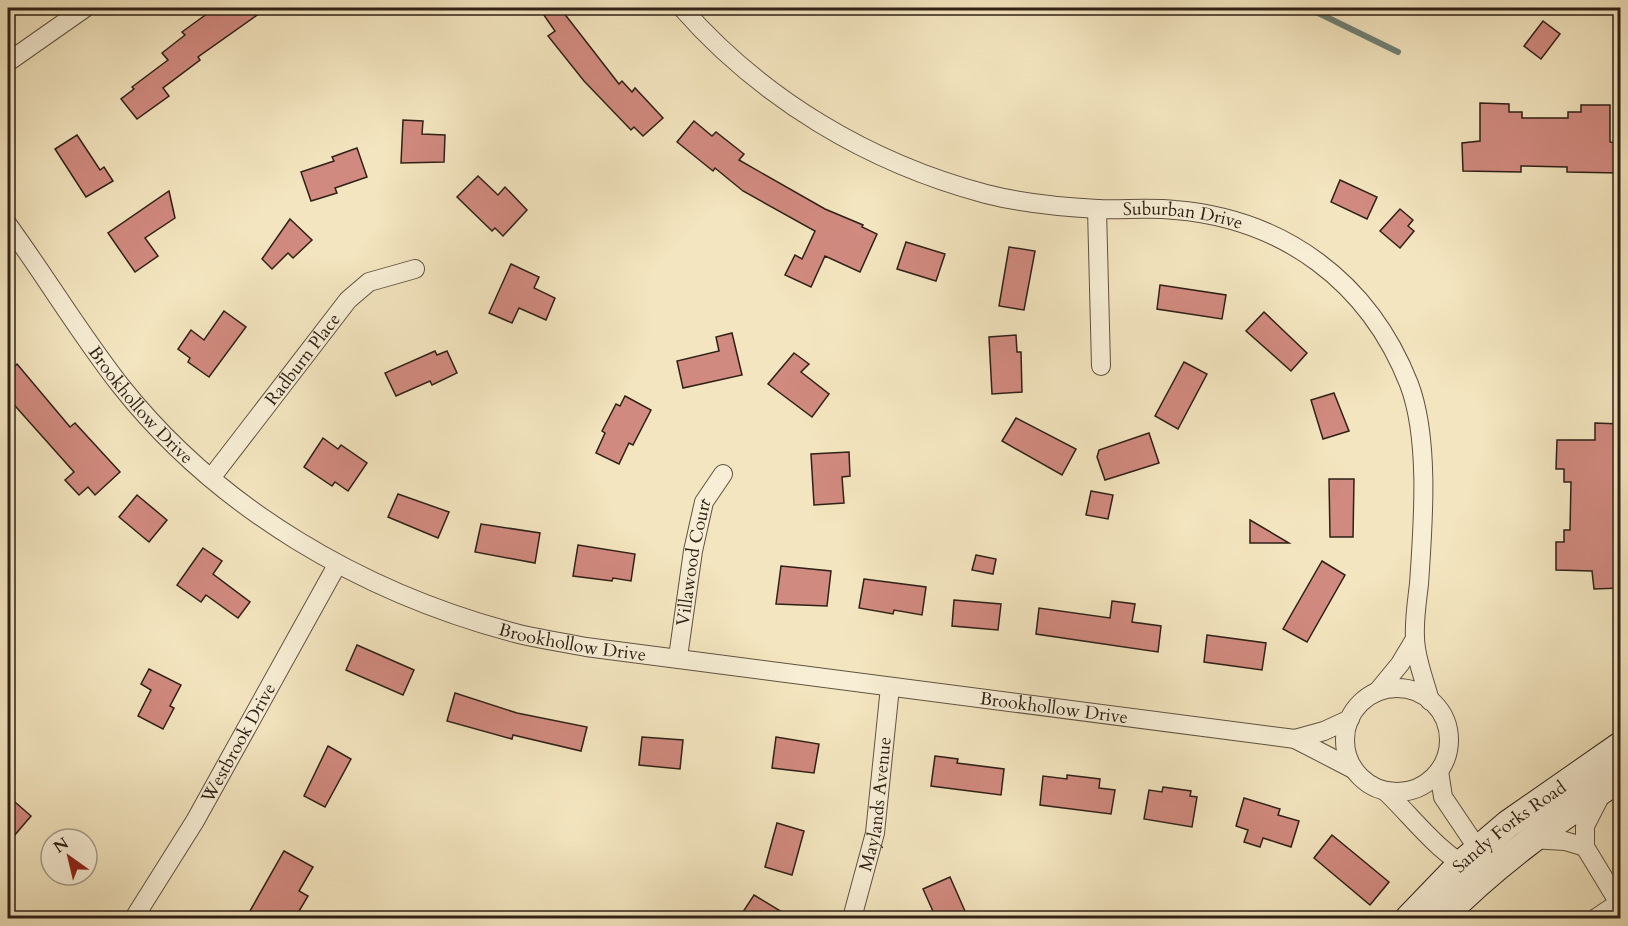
<svg xmlns="http://www.w3.org/2000/svg" width="1628" height="926" font-family="Cardo,serif">
<style>
.lines{fill:none;stroke-linecap:round;stroke-linejoin:round}
.stream{stroke:#708075;stroke-width:6}
.building{fill:#d18a7f;stroke:#2f2116;stroke-width:1.5}
.street-casing{stroke:#605240;stroke-width:20}
.secondary-casing{stroke:#2f2116;stroke-width:29}
.street{stroke:#f7eed5;stroke-width:18}
.secondary{stroke:#f7eed5;stroke-width:27}
.labels{text-anchor:middle;stroke-width:5;stroke-linejoin:round;paint-order:stroke}
.street-label{font-size:18px;fill:#2f2116;stroke:#f7eed5}
</style>
<rect width="100%" height="100%" fill="#f3e5bf"/>
<filter id="stains"><feTurbulence type="fractalNoise" baseFrequency=".00333" numOctaves="4"/><feColorMatrix values="0 0 0 0 .2 0 0 0 0 .09 0 0 0 0 .02 0 0 0 .5 -.17"/></filter>
<radialGradient id="worn" r=".72"><stop offset=".6" stop-color="#630" stop-opacity="0"/><stop offset="1" stop-color="#630" stop-opacity=".3"/></radialGradient>
<g class="lines">
<polyline class="stream" points="1308,8 1398,52"/>
</g>
<g class="building">
<polygon points="215,8 267,8 198,57 200,60 163,88 169,96 137,119 121,99 134,89 132,87 168,60 162,53 185,35 182,32"/>
<polygon points="539,8 560,8 619,84 622,81 632,92 635,88 663,118 643,136 634,127 631,130 584,81 548,36 555,31"/>
<polygon points="1543,21 1560,34 1541,59 1524,46"/>
<polygon points="1480,103 1509,104 1509,112 1522,112 1522,118 1568,118 1568,112 1581,112 1581,105 1610,105 1610,142 1620,144 1620,173 1567,172 1567,167 1521,166 1521,172 1463,171 1462,143 1480,141"/>
<polygon points="403,120 423,121 422,134 445,135 444,162 401,163"/>
<polygon points="694,121 712,136 716,132 744,154 739,160 825,209 863,225 862,227 877,234 860,272 825,256 811,287 785,275 795,255 802,259 815,231 743,191 715,168 713,171 677,142"/>
<polygon points="77,135 100,170 104,167 113,181 86,197 55,149"/>
<polygon points="357,148 367,177 335,188 337,193 311,201 301,172 334,161 332,157"/>
<polygon points="478,176 498,195 505,187 527,210 503,236 495,228 492,231 457,197"/>
<polygon points="1340,180 1377,197 1367,219 1331,202"/>
<polygon points="169,191 175,218 145,238 158,256 135,272 108,233"/>
<polygon points="1400,209 1413,220 1408,226 1414,231 1400,248 1380,231"/>
<polygon points="290,219 312,240 293,258 288,253 272,269 262,259"/>
<polygon points="906,242 945,254 936,281 897,269"/>
<polygon points="1009,247 1035,251 1024,310 999,306"/>
<polygon points="511,264 539,277 534,288 555,298 546,320 519,308 512,323 489,313"/>
<polygon points="1160,285 1226,295 1222,319 1157,309"/>
<polygon points="224,311 246,327 209,377 188,362 190,358 178,349 191,330 204,340"/>
<polygon points="1264,312 1307,353 1291,371 1246,331"/>
<polygon points="732,333 742,375 683,388 677,361 719,351 716,337"/>
<polygon points="1016,335 1017,352 1021,352 1022,392 992,394 989,337"/>
<polygon points="435,351 437,355 447,351 457,373 432,385 430,381 396,396 385,373"/>
<polygon points="794,353 809,364 801,372 829,394 812,417 768,384"/>
<polygon points="1184,362 1207,374 1178,429 1155,416"/>
<polygon points="17,364 70,427 75,423 120,472 95,495 88,487 79,495 65,480 74,472 8,398 8,373"/>
<polygon points="1334,393 1349,431 1323,439 1311,400"/>
<polygon points="625,396 651,410 633,445 629,443 619,464 596,453 605,433 602,431 616,404 620,406"/>
<polygon points="1016,418 1076,449 1062,475 1002,441"/>
<polygon points="1595,423 1620,424 1618,529 1620,530 1620,588 1594,589 1592,571 1556,570 1556,542 1564,542 1564,530 1570,530 1571,482 1564,482 1564,469 1556,469 1557,440 1595,440"/>
<polygon points="1149,433 1159,463 1105,480 1097,457 1099,450"/>
<polygon points="323,438 338,449 341,445 367,463 348,491 335,482 332,486 304,467"/>
<polygon points="849,452 850,476 842,477 844,503 814,505 811,454"/>
<polygon points="1329,479 1354,479 1353,537 1330,537"/>
<polygon points="1091,491 1113,495 1108,519 1086,515"/>
<polygon points="398,494 449,512 438,538 388,517"/>
<polygon points="137,495 167,520 149,542 119,517"/>
<polygon points="1250,520 1289,543 1250,543"/>
<polygon points="481,524 540,533 535,563 475,552"/>
<polygon points="578,545 635,554 631,581 613,578 612,581 573,576"/>
<polygon points="203,548 222,561 213,574 250,602 238,618 206,595 201,602 177,585"/>
<polygon points="976,555 996,559 993,574 972,570"/>
<polygon points="1322,561 1345,575 1307,642 1283,629"/>
<polygon points="781,566 831,571 827,606 776,604"/>
<polygon points="864,579 926,587 922,615 894,610 893,614 859,608"/>
<polygon points="954,600 1001,604 998,630 952,626"/>
<polygon points="1112,601 1135,604 1132,622 1161,626 1158,652 1036,634 1039,608 1110,618"/>
<polygon points="1207,635 1266,643 1262,670 1204,662"/>
<polygon points="357,645 414,670 403,695 346,670"/>
<polygon points="149,669 181,685 170,706 174,708 163,729 138,716 151,690 141,684"/>
<polygon points="455,693 517,713 587,727 581,751 513,735 512,739 447,721"/>
<polygon points="642,737 683,740 680,769 639,765"/>
<polygon points="776,737 819,744 814,773 772,768"/>
<polygon points="328,746 351,759 325,807 304,796"/>
<polygon points="935,756 958,759 957,763 1004,769 1001,795 931,786"/>
<polygon points="1067,775 1100,779 1099,788 1115,790 1111,814 1040,805 1043,776 1067,779"/>
<polygon points="1163,787 1191,791 1190,796 1197,797 1192,827 1144,819 1149,790 1162,792"/>
<polygon points="8,796 31,816 8,843"/>
<polygon points="1244,798 1280,809 1278,815 1299,821 1291,847 1263,838 1260,847 1244,842 1248,830 1236,826"/>
<polygon points="777,823 804,831 792,875 765,867"/>
<polygon points="1332,835 1389,882 1370,905 1314,858"/>
<polygon points="284,851 313,867 299,891 308,896 295,918 246,918"/>
<polygon points="950,877 968,918 936,918 923,889"/>
<polygon points="754,895 792,918 739,918"/>
</g>
<g class="lines">
<g class="street-casing">
<g id="street">
<path id="s1" d="M 682,8 C 762,99 869,163 986,194 C 1021,203 1062,207 1098,209 C 1124,210 1150,207 1175,210 C 1284,219 1369,282 1409,384 C 1430,439 1423,525 1419,584 C 1417,601 1414,620 1415,637 C 1415,658 1425,681 1430,701"/>
<polyline points="8,62 85,8"/>
<polyline points="1097,209 1101,366"/>
<path id="s2" d="M 8,225 C 46,277 80,334 120,385 C 218,509 363,593 515,633 C 538,639 562,642 586,647 L 1295,739 L 1353,769"/>
<path id="s3" d="M 211,478 L 348,300 L 369,282 L 415,269"/>
<path id="s4" d="M 678,657 L 693,551 L 704,502 L 723,474"/>
<circle cx="1397" cy="740" r="52"/>
<polyline points="1377,692 1400,664 1415,639"/>
<polyline points="1295,739 1324,731 1350,719"/>
<polyline points="1439,771 1443,797 1478,849 1481,859"/>
<path d="M 1385,791 C 1409,813 1442,857 1471,868"/>
<polyline points="1602,793 1585,826 1585,847 1619,903"/>
<polyline points="1531,839 1565,841 1585,847"/>
<path id="s5" d="M 134,918 L 195,821 L 337,565"/>
<path id="s6" d="M 852,918 L 875,833 L 890,687"/>
<polyline points="1596,918 1620,902"/>
</g>
</g>
<g class="secondary-casing">
<g id="secondary">
<path id="s7" d="M 1409,918 L 1461,864 L 1508,824 L 1620,746"/>
<path d="M 1442,918 C 1495,863 1557,820 1620,778"/>
</g>
</g>
<use href="#street" class="street"/>
<use href="#secondary" class="secondary"/>
</g>
<g class="labels">
<g class="street-label">
<text dy="6" stroke="none"><textPath href="#s1" startOffset="560">Suburban Drive</textPath></text>
<text dy="6" stroke="none"><textPath href="#s3" startOffset="150">Radburn Place</textPath></text>
<text dy="6" stroke="none"><textPath href="#s2" startOffset="224">Brookhollow Drive</textPath></text>
<text dy="6" stroke="none"><textPath href="#s4" startOffset="96">Villawood Court</textPath></text>
<text dy="6" stroke="none"><textPath href="#s2" startOffset="728">Brookhollow Drive</textPath></text>
<text dy="6" stroke="none"><textPath href="#s2" startOffset="1214">Brookhollow Drive</textPath></text>
<text dy="6" stroke="none"><textPath href="#s5" startOffset="204">Westbrook Drive</textPath></text>
<text dy="6" stroke="none"><textPath href="#s6" startOffset="117">Maylands Avenue</textPath></text>
<text dy="6" stroke="none"><textPath href="#s7" startOffset="136">Sandy Forks Road</textPath></text>
</g>
</g>
<rect width="1628" height="926" fill="none" stroke="#f3e5bf" stroke-width="30"/>
<rect x="9" y="9" width="1610" height="908" fill="none" stroke="#2f2116" stroke-width="3"/>
<rect x="15" y="15" width="1598" height="896" fill="none" stroke="#2f2116" stroke-width="1.5"/>
<g transform="translate(69 857) rotate(326)"><circle r="28" fill="#f7eed5" stroke="#a79c89" stroke-width="1.5"/>
<path d="M0-4.5L10 22L0 15L-10 22Z" fill="#8f2418"/>
<text y="-9" font-size="16" font-weight="bold" text-anchor="middle" fill="#2f2116">N</text>
</g>
<rect width="100%" height="100%" filter="url(#stains)"/>
<rect width="100%" height="100%" fill="url(#worn)"/>
</svg>
